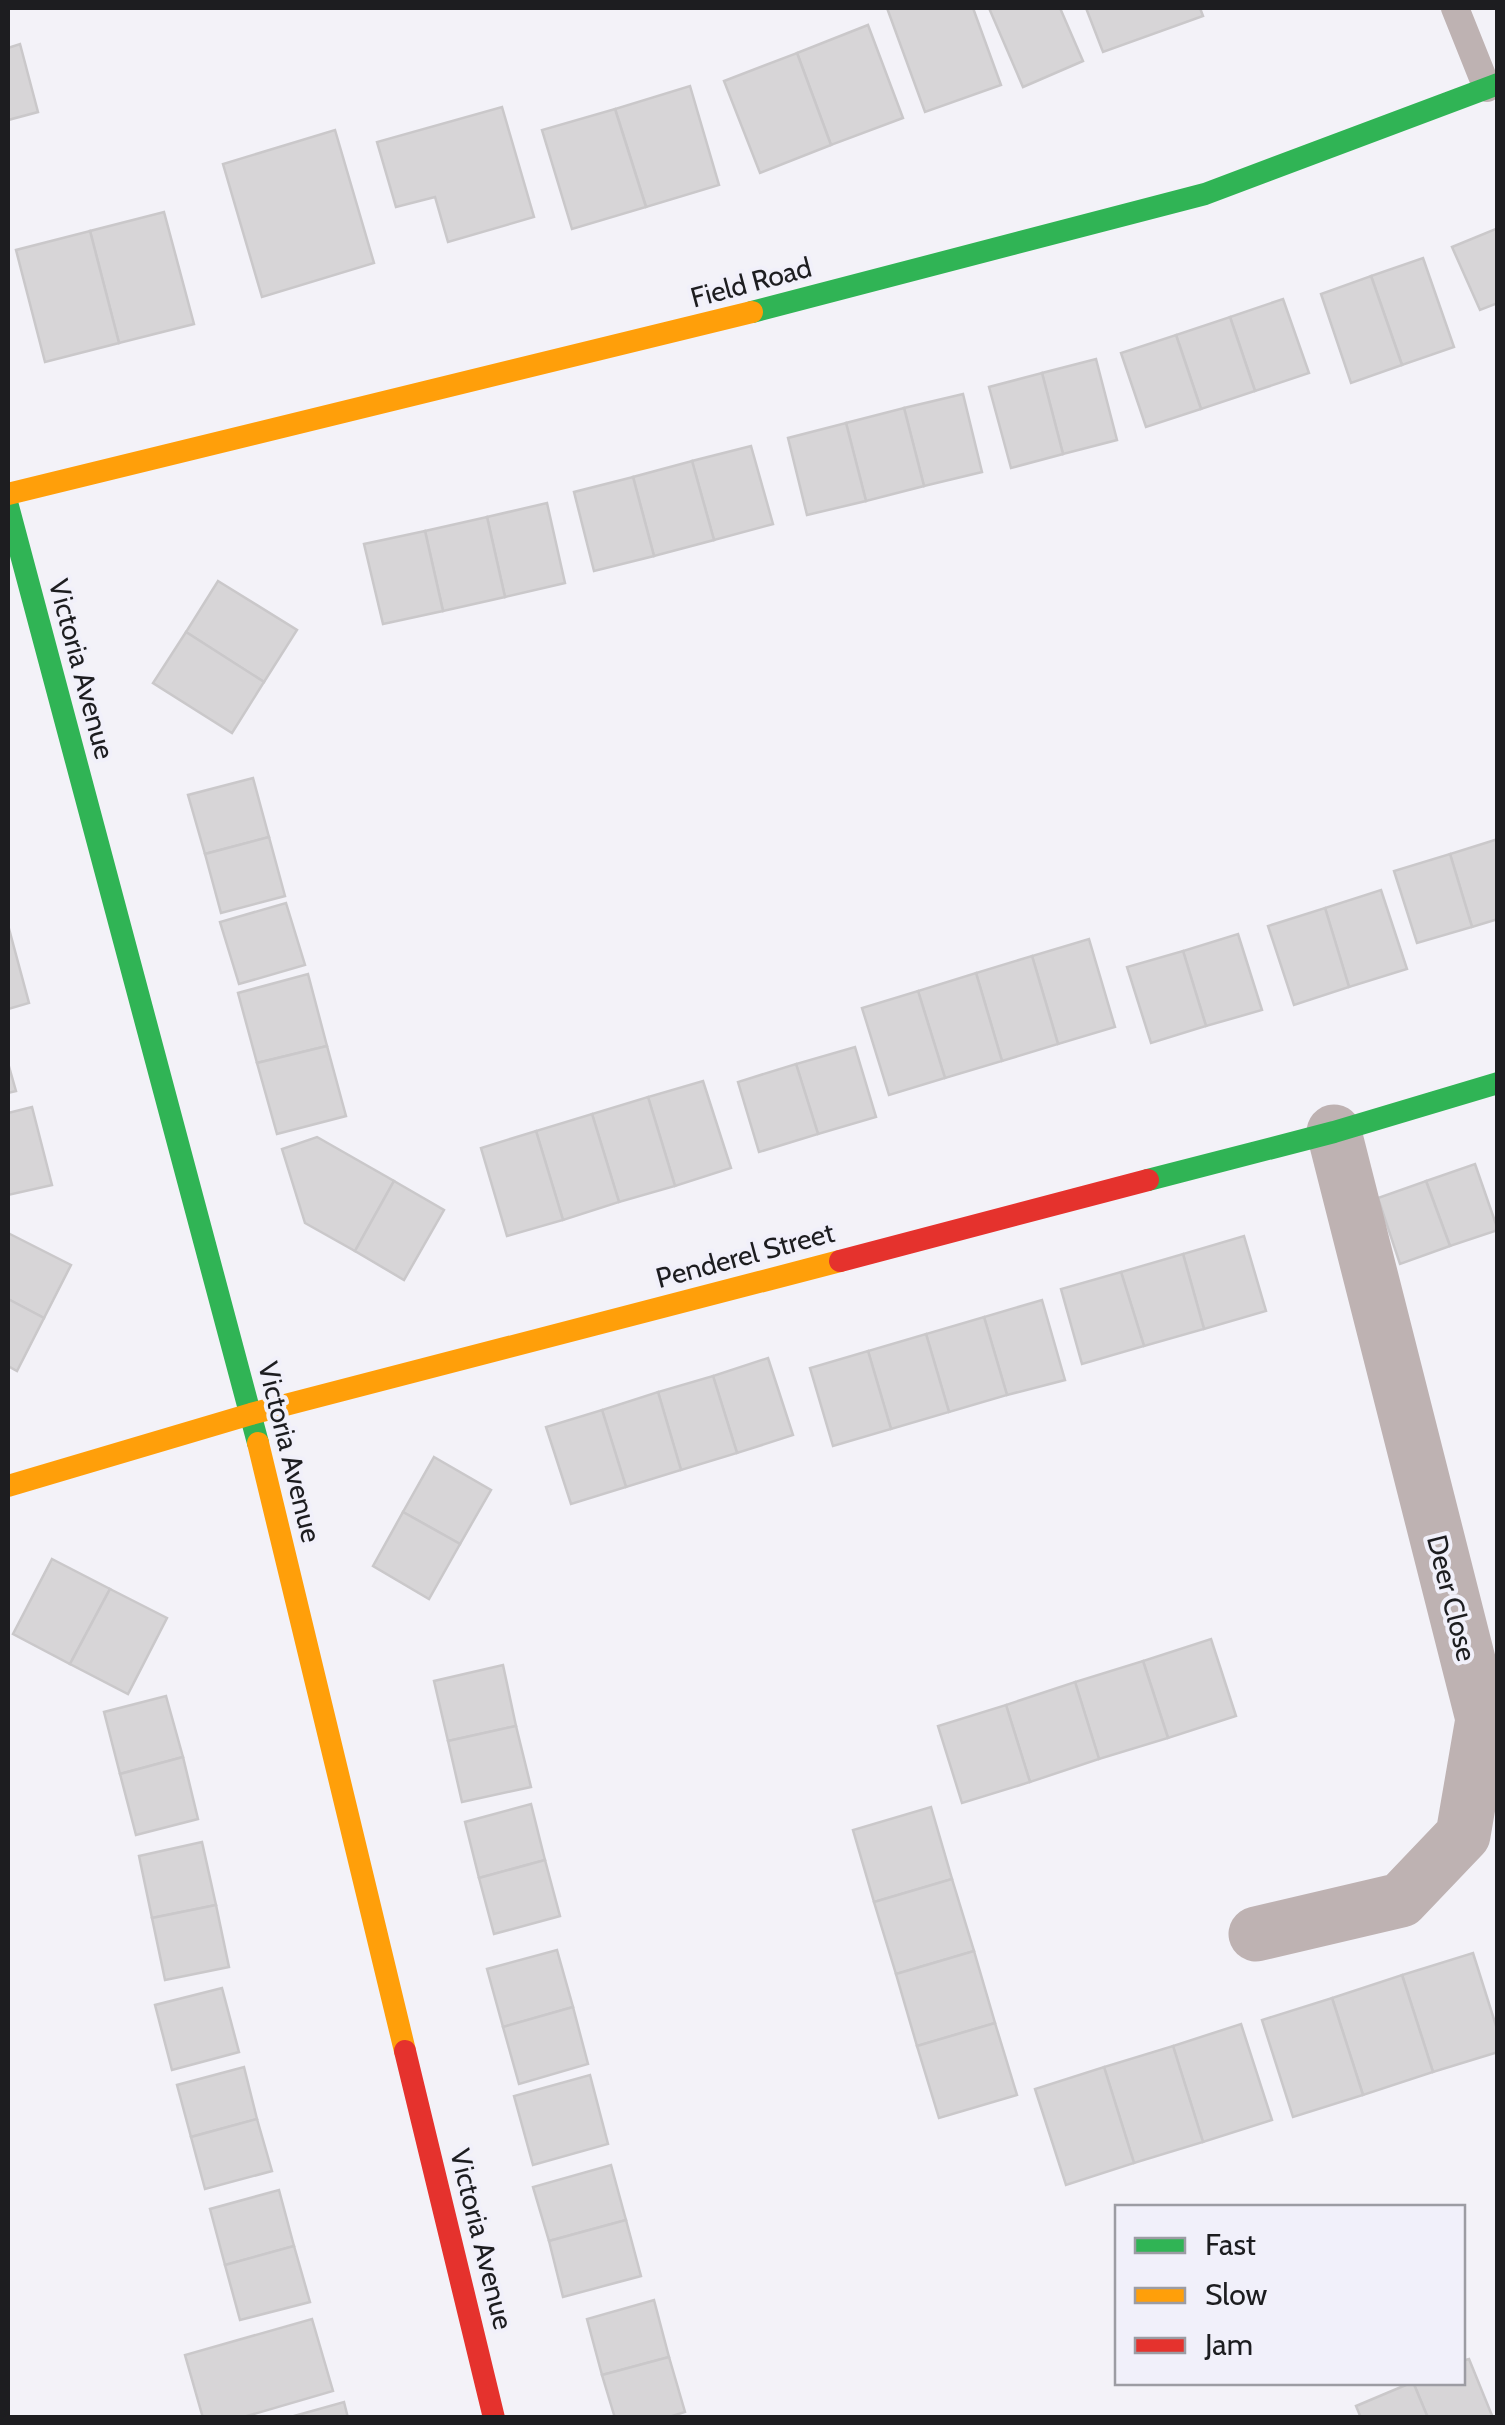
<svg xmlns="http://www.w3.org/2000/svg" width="1505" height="2425" font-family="Cabin,sans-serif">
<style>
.building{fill:#d7d5d7;stroke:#cac8ca;stroke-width:2.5}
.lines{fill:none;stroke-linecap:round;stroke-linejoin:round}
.lane{stroke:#beb2b2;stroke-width:28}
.street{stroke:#beb2b2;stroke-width:55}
.fast{stroke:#30b455;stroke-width:22}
.slow{stroke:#ff9f0a;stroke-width:22}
.jam{stroke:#e5322d;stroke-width:22}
.labels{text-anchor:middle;stroke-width:8;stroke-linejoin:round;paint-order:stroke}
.street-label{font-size:28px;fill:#1d1d20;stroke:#f1f0fa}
</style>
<rect width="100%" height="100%" fill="#f3f2f8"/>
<g class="building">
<polygon points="887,8 973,8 1001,85 925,112"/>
<polygon points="989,8 1060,8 1083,61 1023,87"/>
<polygon points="1086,8 1200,8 1203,16 1103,52"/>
<polygon points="868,25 903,118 831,145 797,53"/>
<polygon points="20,44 38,112 8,120 8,48"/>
<polygon points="797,53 831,145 760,173 724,81"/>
<polygon points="690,86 719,185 646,207 615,109"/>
<polygon points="502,107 534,217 448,242 435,197 396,207 377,142"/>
<polygon points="615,109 646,207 572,229 542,130"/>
<polygon points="335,130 374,263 262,297 223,164"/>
<polygon points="164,212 194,324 119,343 90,231"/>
<polygon points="1498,228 1498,303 1480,310 1452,247"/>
<polygon points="90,231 119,343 45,362 16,250"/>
<polygon points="1423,258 1454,347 1402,365 1371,276"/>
<polygon points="1371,276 1402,365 1351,383 1321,294"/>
<polygon points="1283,299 1309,373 1255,391 1230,317"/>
<polygon points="1230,317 1255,391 1201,409 1176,335"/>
<polygon points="1176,335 1201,409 1146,427 1121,353"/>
<polygon points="1096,359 1117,440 1063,454 1042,373"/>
<polygon points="1042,373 1063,454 1011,468 989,387"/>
<polygon points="963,394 982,472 924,486 904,408"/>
<polygon points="904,408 924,486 866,501 846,423"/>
<polygon points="846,423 866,501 807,515 788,438"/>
<polygon points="751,446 773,524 714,540 692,461"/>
<polygon points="692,461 714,540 654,556 633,477"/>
<polygon points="633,477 654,556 594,571 574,492"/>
<polygon points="547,503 565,583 505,597 487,517"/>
<polygon points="487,517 505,597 443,611 425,531"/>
<polygon points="425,531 443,611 383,624 364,544"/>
<polygon points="218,581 297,630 264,682 186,632"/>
<polygon points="186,632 264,682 232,733 153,683"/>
<polygon points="253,778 269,837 205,854 188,795"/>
<polygon points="269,837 285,896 221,913 205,854"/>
<polygon points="1498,839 1498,919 1472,927 1450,854"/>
<polygon points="1450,854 1472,927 1417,943 1394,871"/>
<polygon points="1381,890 1407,969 1349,987 1325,908"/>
<polygon points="286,903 305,965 239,984 220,922"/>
<polygon points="1325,908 1349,987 1294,1005 1268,926"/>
<polygon points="8,925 29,1003 8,1009"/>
<polygon points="1238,934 1262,1010 1206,1026 1183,951"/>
<polygon points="1089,939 1115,1027 1058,1044 1032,956"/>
<polygon points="1183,951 1206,1026 1151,1043 1127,967"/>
<polygon points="1032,956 1058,1044 1002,1061 976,973"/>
<polygon points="976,973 1002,1061 945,1078 918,991"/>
<polygon points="308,974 327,1046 257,1063 238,993"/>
<polygon points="918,991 945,1078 889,1095 862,1008"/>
<polygon points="327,1046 346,1116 277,1134 257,1063"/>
<polygon points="855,1047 876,1117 818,1134 796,1064"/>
<polygon points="8,1063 16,1091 8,1093"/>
<polygon points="796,1064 818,1134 759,1152 738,1082"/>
<polygon points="703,1081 731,1168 675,1186 648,1097"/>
<polygon points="648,1097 675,1186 619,1202 592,1114"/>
<polygon points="32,1107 52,1185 8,1195 8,1113"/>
<polygon points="592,1114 619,1202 563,1220 536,1131"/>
<polygon points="536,1131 563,1220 507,1236 481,1148"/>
<polygon points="317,1137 394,1181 355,1251 305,1223 282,1149"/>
<polygon points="1475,1164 1498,1230 1450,1246 1426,1181"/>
<polygon points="394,1181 444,1210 404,1280 355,1251"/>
<polygon points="1426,1181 1450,1246 1400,1264 1378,1198"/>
<polygon points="8,1233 71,1265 44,1318 8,1299"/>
<polygon points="1244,1236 1266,1311 1204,1329 1183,1254"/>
<polygon points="1183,1254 1204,1329 1144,1346 1121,1272"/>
<polygon points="1121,1272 1144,1346 1082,1364 1061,1289"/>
<polygon points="8,1299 44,1318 17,1371 8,1366"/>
<polygon points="1042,1300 1065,1380 1007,1395 984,1317"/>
<polygon points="984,1317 1007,1395 949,1412 926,1334"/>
<polygon points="926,1334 949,1412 891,1429 868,1351"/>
<polygon points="868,1351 891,1429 833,1446 810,1368"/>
<polygon points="768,1358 793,1435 737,1453 713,1376"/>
<polygon points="713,1376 737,1453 681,1470 658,1392"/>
<polygon points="658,1392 681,1470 626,1487 602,1410"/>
<polygon points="602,1410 626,1487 571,1504 546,1427"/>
<polygon points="434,1457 491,1490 460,1544 403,1512"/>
<polygon points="403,1512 460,1544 429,1599 373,1566"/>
<polygon points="52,1559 110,1589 70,1664 13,1634"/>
<polygon points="110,1589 167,1618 128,1694 70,1664"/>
<polygon points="1211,1639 1236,1716 1168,1738 1143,1661"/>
<polygon points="1143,1661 1168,1738 1099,1759 1075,1682"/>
<polygon points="503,1665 516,1726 448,1741 434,1681"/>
<polygon points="1075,1682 1099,1759 1030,1782 1006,1705"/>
<polygon points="166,1696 183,1757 120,1774 104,1712"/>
<polygon points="1006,1705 1030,1782 962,1803 938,1726"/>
<polygon points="516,1726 531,1787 462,1802 448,1741"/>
<polygon points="183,1757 198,1819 136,1835 120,1774"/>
<polygon points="531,1804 545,1860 479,1878 465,1822"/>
<polygon points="931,1807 952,1879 874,1902 853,1830"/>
<polygon points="202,1842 216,1905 152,1918 139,1856"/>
<polygon points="545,1860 560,1916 494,1934 479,1878"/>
<polygon points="952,1879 974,1951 896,1974 874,1902"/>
<polygon points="216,1905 229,1967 165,1980 152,1918"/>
<polygon points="557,1950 573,2007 503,2027 487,1969"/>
<polygon points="974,1951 995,2023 917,2046 896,1974"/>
<polygon points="1473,1953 1498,2032 1498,2052 1433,2072 1402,1975"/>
<polygon points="1402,1975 1433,2072 1363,2095 1332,1998"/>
<polygon points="222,1988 239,2052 172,2070 155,2005"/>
<polygon points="1332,1998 1363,2095 1293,2117 1262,2020"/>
<polygon points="573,2007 588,2064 519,2084 503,2027"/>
<polygon points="995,2023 1017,2095 939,2118 917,2046"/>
<polygon points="1241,2024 1272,2120 1203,2142 1173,2046"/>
<polygon points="1173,2046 1203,2142 1134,2163 1104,2067"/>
<polygon points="244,2067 257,2119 191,2137 177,2085"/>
<polygon points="1104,2067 1134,2163 1066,2185 1035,2089"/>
<polygon points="590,2075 608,2144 533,2165 514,2096"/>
<polygon points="257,2119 272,2171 205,2189 191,2137"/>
<polygon points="611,2165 626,2220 549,2241 533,2187"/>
<polygon points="279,2190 294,2246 225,2265 210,2209"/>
<polygon points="626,2220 641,2276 563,2297 549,2241"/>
<polygon points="294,2246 310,2302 240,2320 225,2265"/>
<polygon points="654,2300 669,2357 602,2375 587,2319"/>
<polygon points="312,2319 333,2391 240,2418 203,2418 185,2355"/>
<polygon points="669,2357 685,2412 666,2418 615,2418 602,2375"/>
<polygon points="1469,2359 1493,2418 1428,2418 1413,2382 1462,2382 1462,2361"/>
<polygon points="1413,2382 1428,2418 1361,2418 1356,2406"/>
<polygon points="344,2402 348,2418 287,2418"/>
</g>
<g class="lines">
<polyline class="lane" points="1455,8 1487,88"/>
<polyline class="street" points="1256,1934 1401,1900 1463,1835 1483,1719 1334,1132"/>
<g class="fast">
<polyline points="752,312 1205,194 1498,84"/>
<polyline points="8,506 258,1443"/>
<polyline points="1148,1180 1334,1132 1498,1083"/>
</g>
<g class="slow">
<polyline points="8,494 752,312"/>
<polyline points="258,1443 405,2051"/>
<polyline points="8,1486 251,1414 840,1261"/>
</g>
<g class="jam">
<polyline points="840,1261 1148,1180"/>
<polyline points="405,2051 494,2418"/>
</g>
</g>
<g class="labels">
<g class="street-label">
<text transform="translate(751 282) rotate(-15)" y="10">Field Road</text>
<text transform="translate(82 669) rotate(75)" y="10">Victoria Avenue</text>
<text transform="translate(745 1255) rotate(-15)" y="10">Penderel Street</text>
<text transform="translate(290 1452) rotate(76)" y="10">Victoria Avenue</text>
<text transform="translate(1452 1598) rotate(76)" y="10">Deer Close</text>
<text transform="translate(482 2239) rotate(76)" y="10">Victoria Avenue</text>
</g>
</g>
<rect width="1505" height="2425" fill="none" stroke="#1d1d20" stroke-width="20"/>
<rect x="1115" y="2205" width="350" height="180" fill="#f1f0fa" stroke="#9c9ca3" stroke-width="2.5"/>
<rect x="1135" y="2238" width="50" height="15" fill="#30b455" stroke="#9c9ca3" stroke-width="2.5"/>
<text x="1205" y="2255" font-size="30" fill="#1d1d20">Fast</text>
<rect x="1135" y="2288" width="50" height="15" fill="#ff9f0a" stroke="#9c9ca3" stroke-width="2.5"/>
<text x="1205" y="2305" font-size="30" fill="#1d1d20">Slow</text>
<rect x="1135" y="2338" width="50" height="15" fill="#e5322d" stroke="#9c9ca3" stroke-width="2.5"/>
<text x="1205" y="2355" font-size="30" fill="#1d1d20">Jam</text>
</svg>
